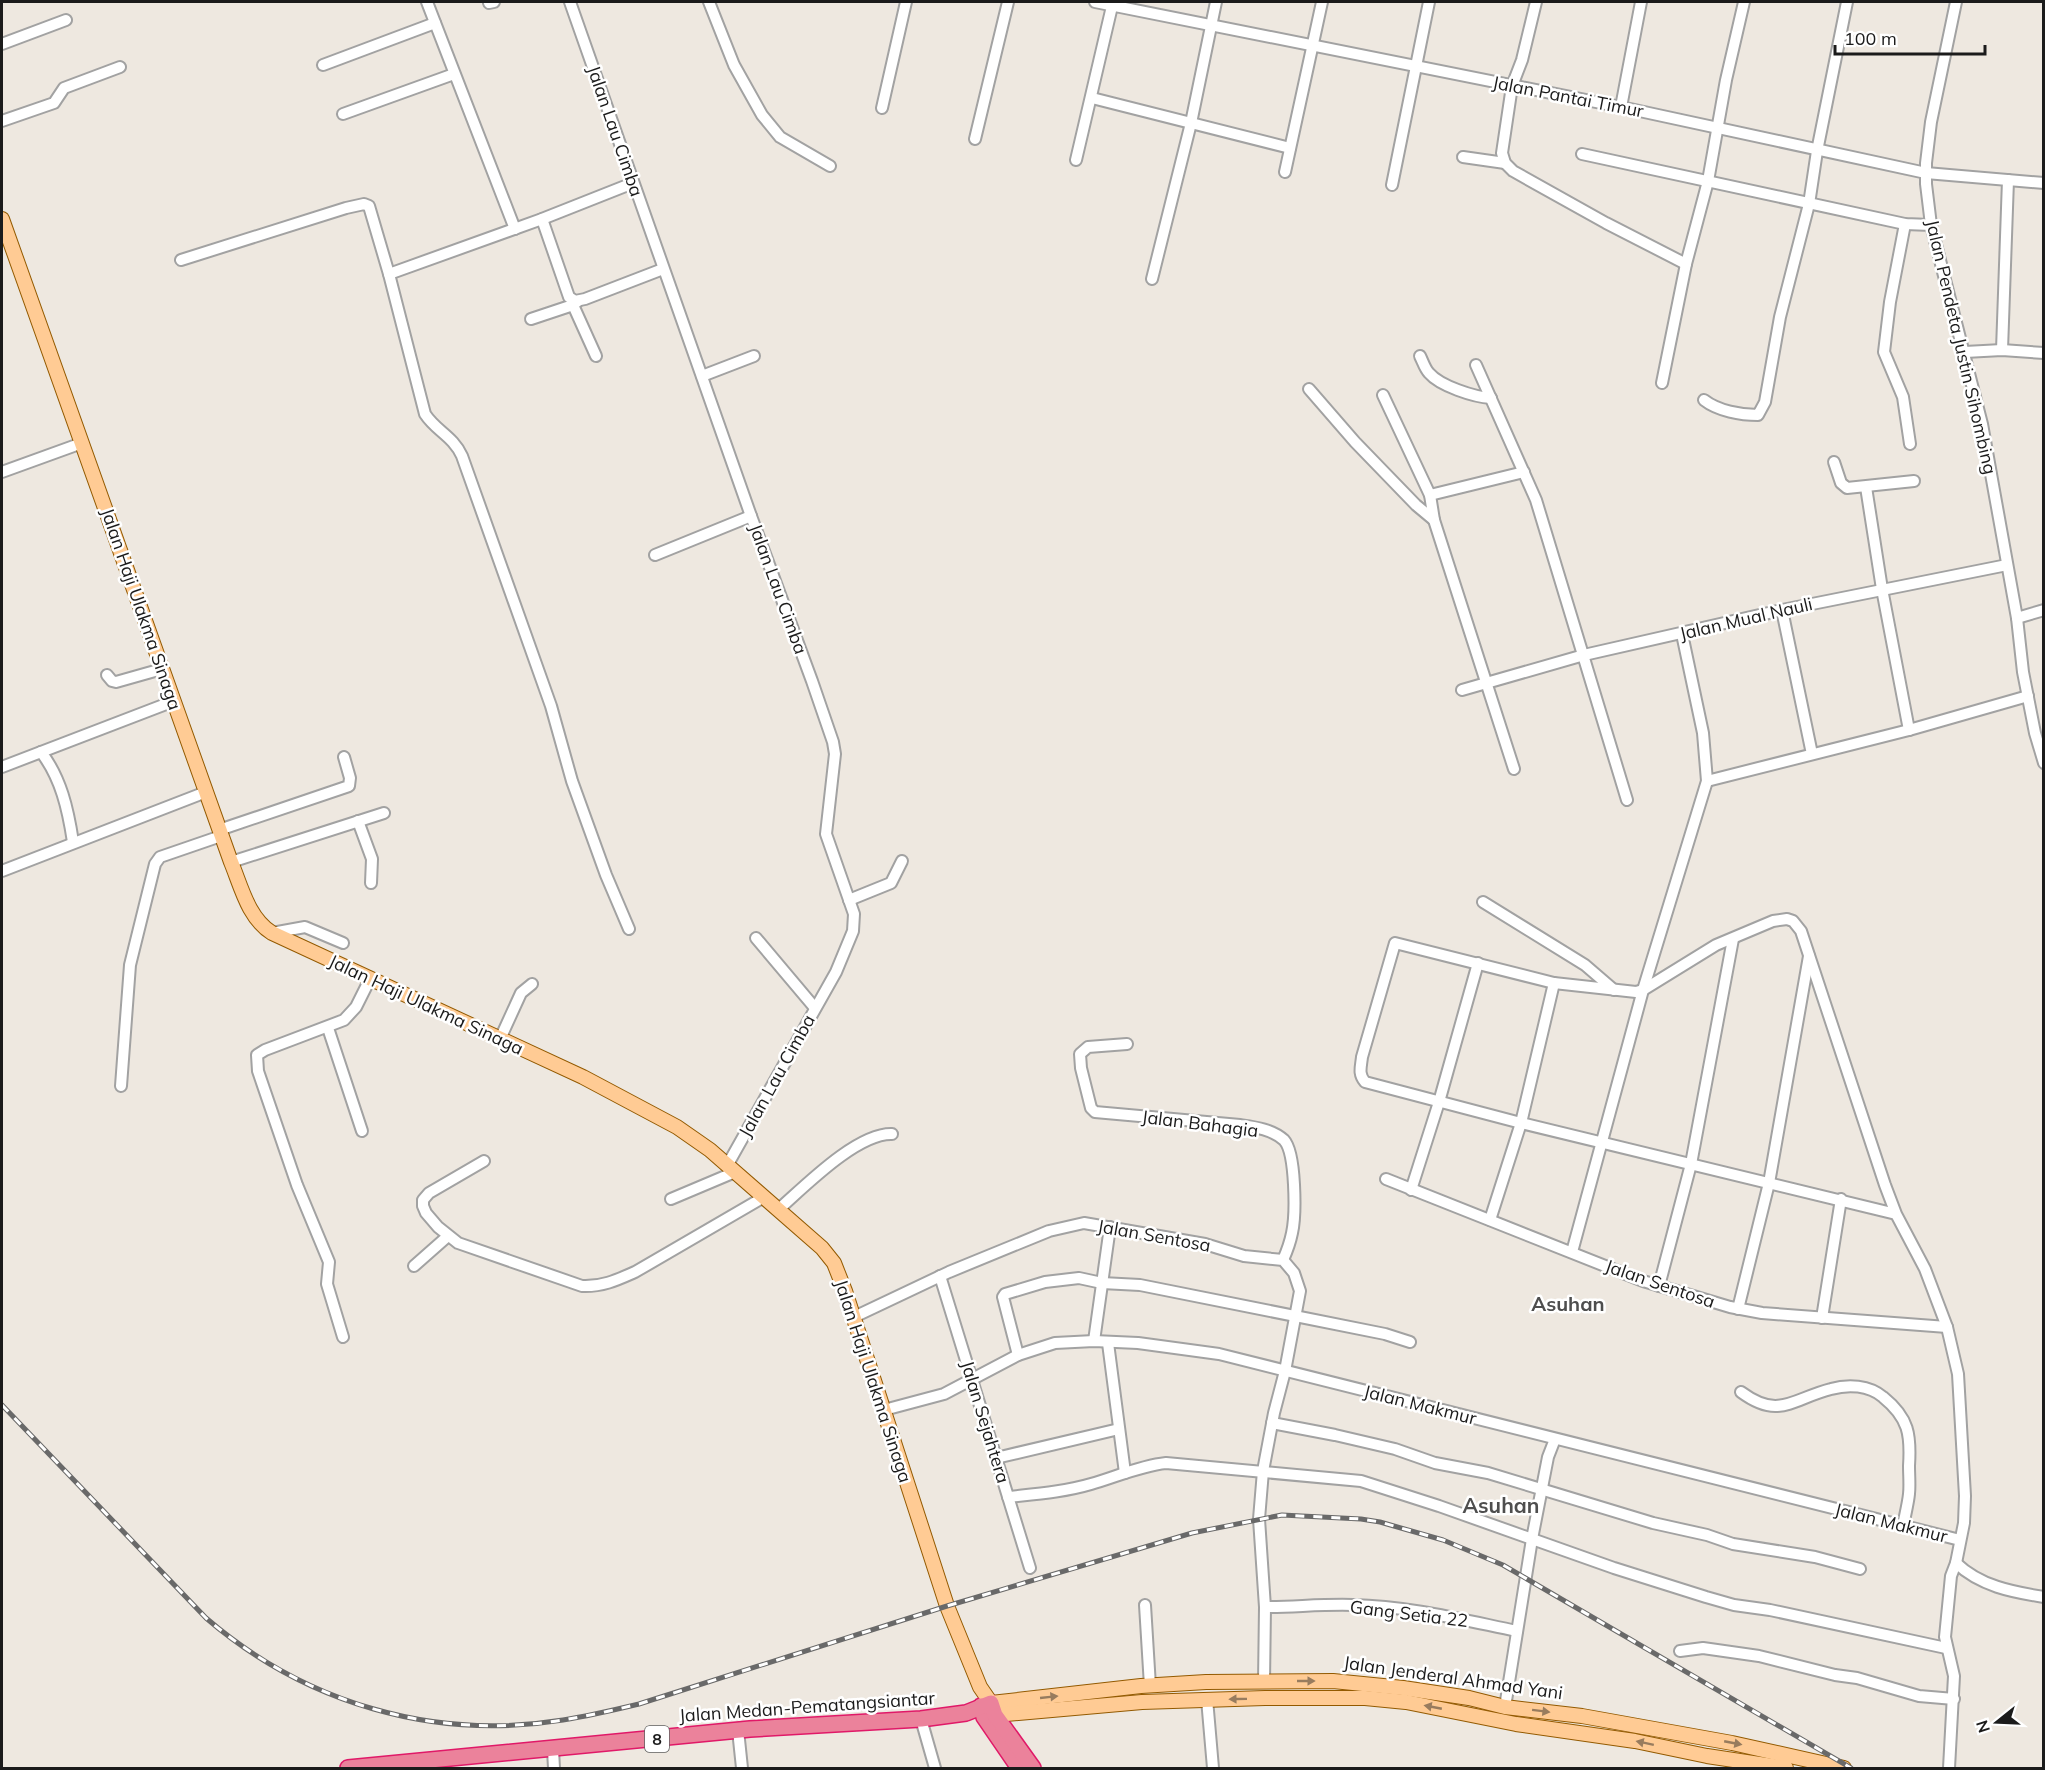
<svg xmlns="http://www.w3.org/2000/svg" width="2045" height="1770" font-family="Mulish,sans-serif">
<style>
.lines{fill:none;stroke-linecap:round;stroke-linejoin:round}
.minor-casing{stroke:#a2a2a2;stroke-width:14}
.major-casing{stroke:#935a00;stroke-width:16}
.highway-casing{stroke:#e01968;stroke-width:18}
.minor{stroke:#fff;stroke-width:10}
.major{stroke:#ffcb94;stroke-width:14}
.highway{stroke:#eb829b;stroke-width:15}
.rail-casing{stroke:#696969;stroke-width:5}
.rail{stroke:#fff;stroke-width:3;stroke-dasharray:9;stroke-linecap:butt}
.oneway{fill:#987c5e}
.labels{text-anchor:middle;stroke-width:5;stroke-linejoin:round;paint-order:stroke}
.shield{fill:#fff;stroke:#5f5f5f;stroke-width:1.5}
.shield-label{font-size:16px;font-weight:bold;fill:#1b1b1b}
.street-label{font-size:18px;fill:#1b1b1b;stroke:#fff}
.neighbourhood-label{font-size:20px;font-weight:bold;fill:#4e4e4e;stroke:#fff}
.quarter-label{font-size:21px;font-weight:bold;fill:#4e4e4e;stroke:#fff}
</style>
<rect width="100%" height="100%" fill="#eee8e0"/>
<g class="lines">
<g class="minor-casing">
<g id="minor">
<polyline points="427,2 515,229"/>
<polyline points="570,2 751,516 812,681 833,742 835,754 826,834 854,914 853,931 836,972 728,1164"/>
<polyline points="709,2 734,65 762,115 780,137 830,166"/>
<polyline points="1095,2 1621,107 1926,173 2044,183"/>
<polyline points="1536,2 1522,60 1512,86 1502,153 1505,163 1513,171 1606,223 1686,264"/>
<polyline points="1956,2 1931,122 1926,163 1926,184 1931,225 1982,424 2017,618 2023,672 2035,733 2044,763"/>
<polyline points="489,3 494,2"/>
<polyline points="2,44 66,20"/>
<polyline points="323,65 435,23"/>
<polyline points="1092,98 1290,148"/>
<polyline points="1621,107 1641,2"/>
<polyline points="882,108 906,2"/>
<polyline points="343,114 454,74"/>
<polyline points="2,121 54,103 64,88 120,67"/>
<polyline points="975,139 1008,2"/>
<polyline points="1582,154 1905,224 1931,225"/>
<polyline points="1463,157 1505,163"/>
<polyline points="1076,160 1113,2"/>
<polyline points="1285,172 1322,2"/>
<polyline points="1392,185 1429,2"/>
<polyline points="542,219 569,297 575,301 585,299 663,269"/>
<polyline points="1905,224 1890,302 1884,352 1903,397 1910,444"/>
<path d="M 181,260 L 346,208 L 364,204 L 369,206 L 389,274 L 425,414 C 436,431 453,436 462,456 L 551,706 L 572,781 L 606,875 L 629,929"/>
<polyline points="389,274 542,219 633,183"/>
<polyline points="1152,279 1191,123 1216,2"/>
<polyline points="573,305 596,356"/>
<polyline points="531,319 573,305 578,301"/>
<polyline points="2002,350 2008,180"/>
<polyline points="1965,352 2002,350 2044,353"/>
<path d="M 1420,356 C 1423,362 1425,369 1429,373 C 1440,386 1474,397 1491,398"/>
<polyline points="1476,365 1536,500 1627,800"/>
<polyline points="702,376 754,356"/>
<polyline points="1662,383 1686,264 1708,181 1726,80 1744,2"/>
<polyline points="1309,389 1355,442 1416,505 1434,520"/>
<polyline points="1383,395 1430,495 1434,520 1514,769"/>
<path d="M 1704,400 C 1718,411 1741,415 1758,415 L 1765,402 L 1780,317 L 1809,204 L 1817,151 L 1847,2"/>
<polyline points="1834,462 1841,483 1847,488 1914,481"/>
<polyline points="2,472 82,443"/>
<polyline points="1866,487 1882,589 1909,730"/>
<polyline points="1430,495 1524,472"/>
<polyline points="655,555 751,516"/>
<polyline points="1782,610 1812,754"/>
<polyline points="2017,618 2044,610"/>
<polyline points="107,675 112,681 116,682 162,669"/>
<polyline points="1462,690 1584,655 1782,610 2007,565"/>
<path d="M 41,752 C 61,778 68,809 73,842"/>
<polyline points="2,767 174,701"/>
<polyline points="1707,781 1909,730 2028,696"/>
<polyline points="358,821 372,859 371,883"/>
<polyline points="219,830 349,786 350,778 344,757"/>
<polyline points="231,862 384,813"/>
<polyline points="2,871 206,792"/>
<polyline points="849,900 891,883 902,861"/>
<polyline points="1483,902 1585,965 1614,990"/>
<polyline points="272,933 305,927 343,943"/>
<polyline points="756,938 815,1008"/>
<polyline points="328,1028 362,1131"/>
<polyline points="500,1039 521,993 532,984"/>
<path d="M 1127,1044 L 1088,1047 L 1080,1054 L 1081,1068 L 1091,1108 L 1095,1112 L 1240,1125 C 1254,1127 1272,1129 1284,1140 C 1296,1153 1296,1215 1292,1233 C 1290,1243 1287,1251 1283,1260"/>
<polyline points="121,1086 130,965 155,864 160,857 221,836"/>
<path d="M 484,1161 L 429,1193 L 423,1200 L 423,1206 L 426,1213 L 438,1227 L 458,1243 L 582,1286 C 602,1287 617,1280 635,1272 L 764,1197"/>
<polyline points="1386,1179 1643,1281 1730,1307 1762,1313 1947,1327"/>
<polyline points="1411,1190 1439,1102 1478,963"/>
<polyline points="671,1199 735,1172"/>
<path d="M 779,1209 C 805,1186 857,1133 892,1134"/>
<path d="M 1896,1214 L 1521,1123 L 1365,1082 C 1358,1074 1361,1067 1362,1057 L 1395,943 L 1554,983 L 1636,992 L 1643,990 L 1716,945 L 1773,921 L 1787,919 L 1793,921 L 1801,931 L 1885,1185 L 1896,1214 L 1925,1269 L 1947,1327 L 1958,1374 L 1965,1496 L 1964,1523 L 1956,1563 L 1951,1576 L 1945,1637 L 1954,1676 L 1949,1768"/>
<polyline points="1490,1220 1521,1123 1554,983"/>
<polyline points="1572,1252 1643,990 1707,781 1703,733 1682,634"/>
<polyline points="414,1266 448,1236"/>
<polyline points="940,1276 1030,1568"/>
<polyline points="1659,1286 1691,1164 1733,939"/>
<polyline points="1738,1309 1769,1183 1809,956"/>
<polyline points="854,1317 949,1272 1049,1231 1084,1223 1205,1244 1244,1256 1283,1260 1294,1273 1300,1291 1285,1371 1274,1413 1263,1471 1259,1519 1265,1607 1264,1682"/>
<polyline points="1822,1318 1841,1199"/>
<polyline points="343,1337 327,1284 329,1262 297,1185 258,1071 257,1055 265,1050 344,1020 356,1007 370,979"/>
<polyline points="1094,1341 1110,1227"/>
<polyline points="1108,1343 1125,1473"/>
<polyline points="1018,1355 1003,1297 1005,1294 1045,1282 1079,1278 1102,1283 1140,1285 1385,1334 1410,1342"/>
<path d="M 1741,1392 C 1779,1420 1792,1399 1831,1389 C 1848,1384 1869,1385 1883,1397 C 1909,1418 1911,1435 1909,1466 C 1909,1475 1910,1485 1909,1494 C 1908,1504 1905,1515 1903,1526"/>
<polyline points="884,1410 944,1394 1018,1355 1055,1343 1094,1341 1138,1343 1219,1354 1960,1540"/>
<polyline points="1272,1423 1335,1435 1395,1449 1435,1463 1488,1473 1653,1523 1707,1535 1733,1544 1815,1557 1860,1569"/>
<polyline points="996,1458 1119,1429"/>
<path d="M 1008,1497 C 1036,1494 1064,1492 1091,1484 C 1116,1477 1139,1466 1166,1463 L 1361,1481 L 1439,1506 L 1614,1568 L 1706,1597 L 1734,1605 L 1770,1610 L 1946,1648"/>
<path d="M 1956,1563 C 1980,1586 2012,1592 2044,1597"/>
<polyline points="1145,1605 1150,1686"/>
<path d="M 1265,1607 C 1294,1607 1324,1604 1353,1605 C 1408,1606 1463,1620 1517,1631"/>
<polyline points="1680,1651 1703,1648 1759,1656 1835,1675 1857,1678 1919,1696 1954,1699"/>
<polyline points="1207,1699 1213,1768"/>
<polyline points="1505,1707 1532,1539 1548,1457 1555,1439"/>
<polyline points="921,1719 935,1768"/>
<polyline points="738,1730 742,1768"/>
<polyline points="553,1750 554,1768"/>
</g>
</g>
<g class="major-casing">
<g id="major">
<path d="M 2,219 L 231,862 C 241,886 248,918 272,933 L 583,1077 L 677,1127 L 710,1150 L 822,1248 L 834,1263 L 845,1291 L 947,1606 L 980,1687 L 991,1703 L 1141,1686 L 1206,1682 L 1333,1681 L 1403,1688 L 1469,1698 L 1505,1707 L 1582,1716 L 1732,1743 L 1844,1768"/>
<polyline points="995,1715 1142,1702 1265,1698 1365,1698 1406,1702 1516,1724 1635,1741 1707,1756 1786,1768"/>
</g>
</g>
<g class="highway-casing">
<g id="highway">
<polyline points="981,1706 984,1717 1019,1768"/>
<polyline points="348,1768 750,1729 921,1719 966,1713 991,1703 995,1715 1033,1768"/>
</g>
</g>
<use href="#minor" class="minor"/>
<use href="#major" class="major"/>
<use href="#highway" class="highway"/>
<g class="rail-casing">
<path id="rail" d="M 2,1405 L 206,1618 C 305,1703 433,1741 563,1720 C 588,1716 614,1710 639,1704 L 947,1606 L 1192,1533 L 1282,1515 L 1361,1519 L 1380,1522 L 1443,1540 L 1503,1565 L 1851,1768"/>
</g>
<use href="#rail" class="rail"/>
</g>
<defs><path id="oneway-solid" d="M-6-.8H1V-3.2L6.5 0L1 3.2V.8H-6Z" transform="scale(1.5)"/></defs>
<g class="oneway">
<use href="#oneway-solid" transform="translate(1306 1681)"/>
<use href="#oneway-solid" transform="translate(1049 1697) rotate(-6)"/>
<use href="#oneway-solid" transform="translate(1238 1699) rotate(179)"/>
<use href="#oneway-solid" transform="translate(1433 1707) rotate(-169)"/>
<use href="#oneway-solid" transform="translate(1541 1711) rotate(7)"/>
<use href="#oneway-solid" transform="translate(1645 1743) rotate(-168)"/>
<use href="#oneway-solid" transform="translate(1733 1743) rotate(11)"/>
</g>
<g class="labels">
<rect class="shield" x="645" y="1726" width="24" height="26" rx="4.5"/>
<g class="shield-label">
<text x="657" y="1745">8</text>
</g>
<g class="street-label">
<text transform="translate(1568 97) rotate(11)" y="6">Jalan Pantai Timur</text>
<text transform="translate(615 131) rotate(71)" y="6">Jalan Lau Cimba</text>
<text transform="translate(1961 347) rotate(77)" y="6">Jalan Pendeta Justin Sihombing</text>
<text transform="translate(778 589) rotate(70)" y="6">Jalan Lau Cimba</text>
<text transform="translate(141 609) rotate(71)" y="6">Jalan Haji Ulakma Sinaga</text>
<text transform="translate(1746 619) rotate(-13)" y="6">Jalan Mual Nauli</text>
<text transform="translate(426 1005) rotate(25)" y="6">Jalan Haji Ulakma Sinaga</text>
<text transform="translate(777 1076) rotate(-61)" y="6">Jalan Lau Cimba</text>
<text transform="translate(1200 1124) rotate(7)" y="6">Jalan Bahagia</text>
<text transform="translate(1154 1236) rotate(10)" y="6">Jalan Sentosa</text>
<text transform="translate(1660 1284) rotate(19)" y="6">Jalan Sentosa</text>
<text transform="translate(873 1381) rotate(72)" y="6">Jalan Haji Ulakma Sinaga</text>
<text transform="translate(1420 1405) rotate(14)" y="6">Jalan Makmur</text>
<text transform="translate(985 1422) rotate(73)" y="6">Jalan Sejahtera</text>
<text transform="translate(1891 1523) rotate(14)" y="6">Jalan Makmur</text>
<text transform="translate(1409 1614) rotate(7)" y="6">Gang Setia 22</text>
<text transform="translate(1453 1678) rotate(8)" y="6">Jalan Jenderal Ahmad Yani</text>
<text transform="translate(807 1707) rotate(-4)" y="6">Jalan Medan-Pematangsiantar</text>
</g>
<g class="neighbourhood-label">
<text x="1568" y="1311">Asuhan</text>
</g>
<g class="quarter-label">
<text x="1501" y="1513">Asuhan</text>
</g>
</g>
<rect width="2045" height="1770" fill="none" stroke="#1b1b1b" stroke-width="6"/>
<g transform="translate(1997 1722) rotate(252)" stroke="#ffffff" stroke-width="4.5" paint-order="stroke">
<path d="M0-4.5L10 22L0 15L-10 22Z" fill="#1b1b1b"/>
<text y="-9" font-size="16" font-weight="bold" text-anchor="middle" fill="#1b1b1b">N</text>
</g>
<path d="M1835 45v9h150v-9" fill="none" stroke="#1b1b1b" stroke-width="3"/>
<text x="1844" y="45" font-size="18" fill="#1b1b1b" stroke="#ffffff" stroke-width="4.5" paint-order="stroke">100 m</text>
</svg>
